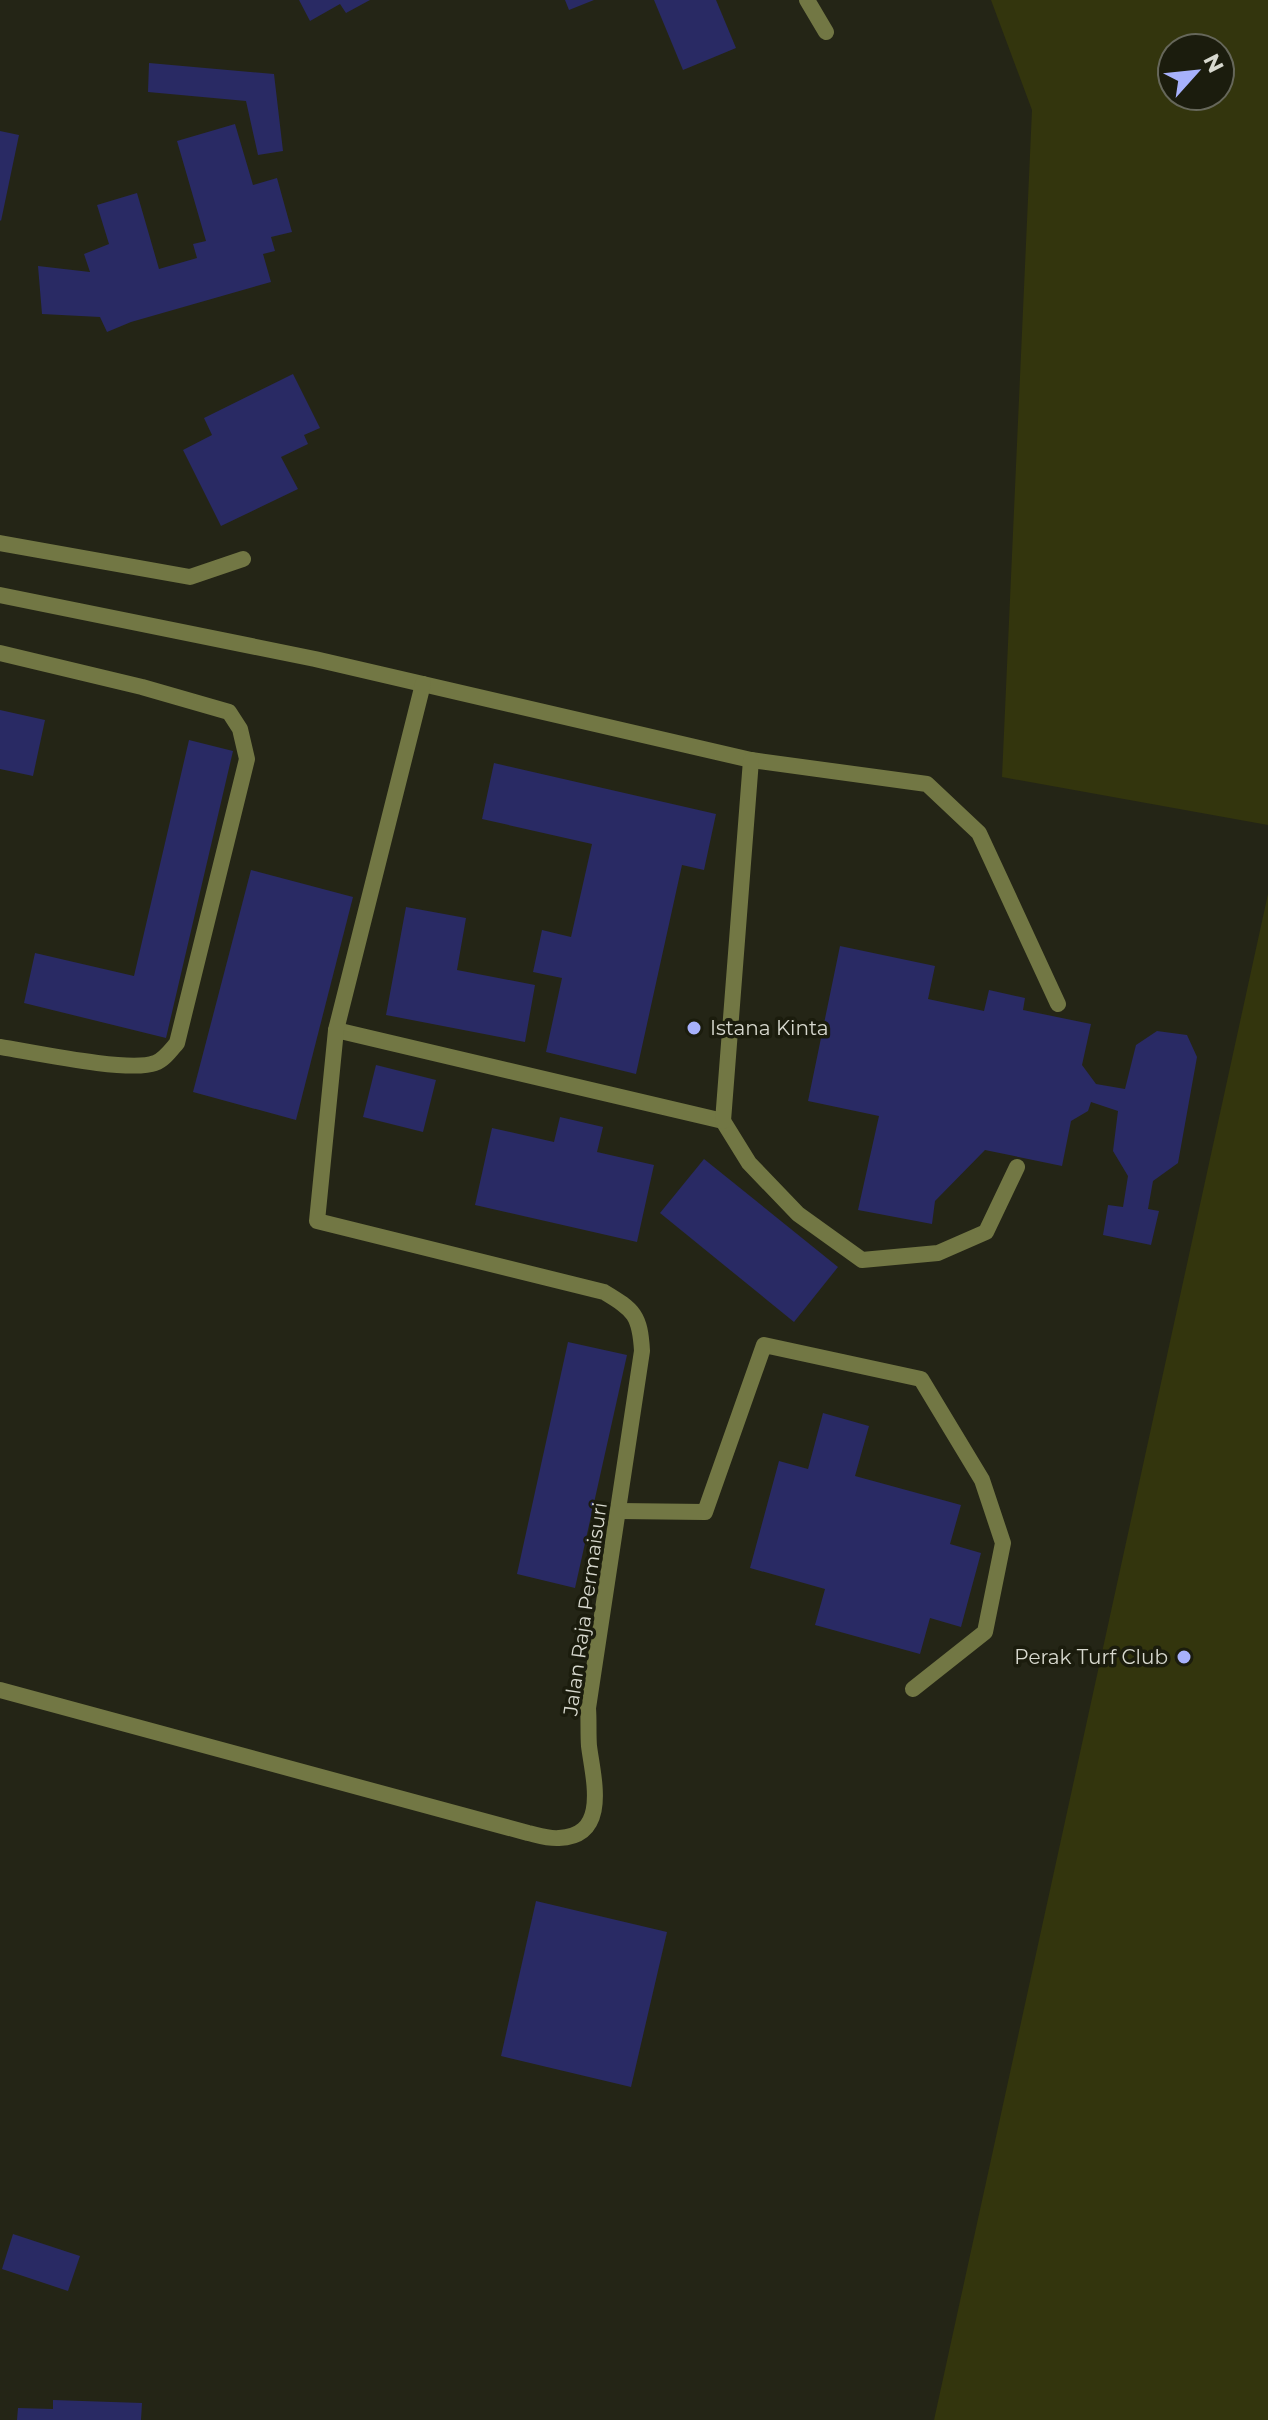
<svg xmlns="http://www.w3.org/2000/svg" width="1268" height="2420" font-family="Montserrat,sans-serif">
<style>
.green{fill:#33350d;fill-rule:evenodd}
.building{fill:#292a64}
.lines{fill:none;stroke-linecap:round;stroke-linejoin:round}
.lane{stroke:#727744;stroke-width:16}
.street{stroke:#727744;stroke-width:16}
.poi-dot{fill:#a7b1fc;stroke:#1b1c0d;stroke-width:3}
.labels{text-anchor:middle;stroke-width:7;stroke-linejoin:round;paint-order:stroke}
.poi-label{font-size:20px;fill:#d7d8ce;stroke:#1b1c0d;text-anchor:start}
.street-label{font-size:20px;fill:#d7d8ce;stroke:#1b1c0d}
</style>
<rect width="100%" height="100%" fill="#242516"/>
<g class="green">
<path d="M 991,0 L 1268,0 L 1268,825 L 1002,777 L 1032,110 ZM 1172,48 L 1220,48 L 1220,96 L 1172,96 Z"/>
<polygon points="1268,894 1268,2420 934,2420"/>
</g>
<g class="building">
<polygon points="299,0 370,0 346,13 340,4 310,21"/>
<polygon points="565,0 594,0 569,10"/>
<polygon points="654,0 716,0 736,48 683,70"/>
<polygon points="149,63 274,74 283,151 258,155 246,101 148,92"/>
<polygon points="235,124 253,185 277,178 292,232 271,237 275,251 263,254 271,282 131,322 107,332 100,317 42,314 38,266 90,272 84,254 109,244 97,205 137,193 159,269 197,258 193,244 206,241 177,141"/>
<polygon points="0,131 19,135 1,221 0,220"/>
<polygon points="293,374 320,428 304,435 308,444 281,457 298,489 221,526 183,450 212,435 204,418"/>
<polygon points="0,710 45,720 33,776 0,769"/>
<polygon points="189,740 233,751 166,1038 24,1003 35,953 134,976"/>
<polygon points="494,763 716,814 704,870 682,865 636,1074 546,1052 562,978 533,972 542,930 571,937 592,844 482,819"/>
<polygon points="251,870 353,897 296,1120 193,1092"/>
<polygon points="406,907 466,918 457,970 535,985 525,1042 386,1015"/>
<polygon points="840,946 935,966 928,999 984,1011 989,990 1025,998 1023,1010 1091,1024 1082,1065 1096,1084 1125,1089 1136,1045 1157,1031 1187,1035 1197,1057 1178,1163 1153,1181 1148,1209 1159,1211 1151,1245 1103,1235 1108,1205 1123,1207 1128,1176 1113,1151 1118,1111 1091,1102 1088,1111 1071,1121 1062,1166 985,1150 935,1201 932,1224 858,1210 879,1116 808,1101"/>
<polygon points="376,1065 436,1080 423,1132 363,1117"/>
<polygon points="560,1117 603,1127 597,1152 654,1165 637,1242 475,1205 492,1128 554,1142"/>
<polygon points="704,1159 838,1267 794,1322 660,1213"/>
<polygon points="568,1342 627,1355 575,1588 517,1574"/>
<polygon points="823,1413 869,1426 855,1476 961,1505 950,1544 981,1553 961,1627 930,1618 920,1654 815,1625 825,1589 750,1568 779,1461 808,1469"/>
<polygon points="536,1901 667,1932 631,2087 501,2056"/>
<polygon points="13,2234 80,2256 68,2291 2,2269"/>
<polygon points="53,2400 142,2403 141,2420 17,2420 18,2408 53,2409"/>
</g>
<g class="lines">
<g class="lane">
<polyline points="0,595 315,659 751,760 927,784 979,833 1058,1004"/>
<path d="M 0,653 L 142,687 L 229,712 L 240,729 L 247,759 L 177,1043 C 171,1050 164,1060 155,1063 C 129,1073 32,1052 0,1047"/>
<polyline points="336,1030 723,1121 749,1163 798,1214 862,1260 938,1253 986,1232 1017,1167"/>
<polyline points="723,1121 751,760"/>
<polyline points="619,1511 705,1512 764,1345 921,1379 982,1480 1003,1543 985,1632 913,1689"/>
<path d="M 0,1690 L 528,1833 C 537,1835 549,1839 559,1838 C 610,1836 593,1778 589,1746 C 588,1733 589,1721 588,1708 L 642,1351 C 640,1315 634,1310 604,1292 L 317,1221 L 336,1030 L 423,684"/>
</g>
<g class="street">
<polyline points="807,0 826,32"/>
<polyline points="0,543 190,577 243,559"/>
</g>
</g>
<g class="poi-dot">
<circle cx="694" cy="1028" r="8"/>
<circle cx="1184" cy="1657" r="8"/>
</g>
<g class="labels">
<g class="poi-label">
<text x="710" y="1035">Istana Kinta</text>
<text x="1168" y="1664" text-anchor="end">Perak Turf Club</text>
</g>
<g class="street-label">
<text transform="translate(585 1609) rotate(-82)" y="7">Jalan Raja Permaisuri</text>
</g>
</g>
<g transform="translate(1196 72) rotate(63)"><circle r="38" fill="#1b1c0d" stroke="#66675a" stroke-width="2"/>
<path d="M0-6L14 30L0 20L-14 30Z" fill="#a7b1fc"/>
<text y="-12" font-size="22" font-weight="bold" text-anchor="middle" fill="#d7d8ce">N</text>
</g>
</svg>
